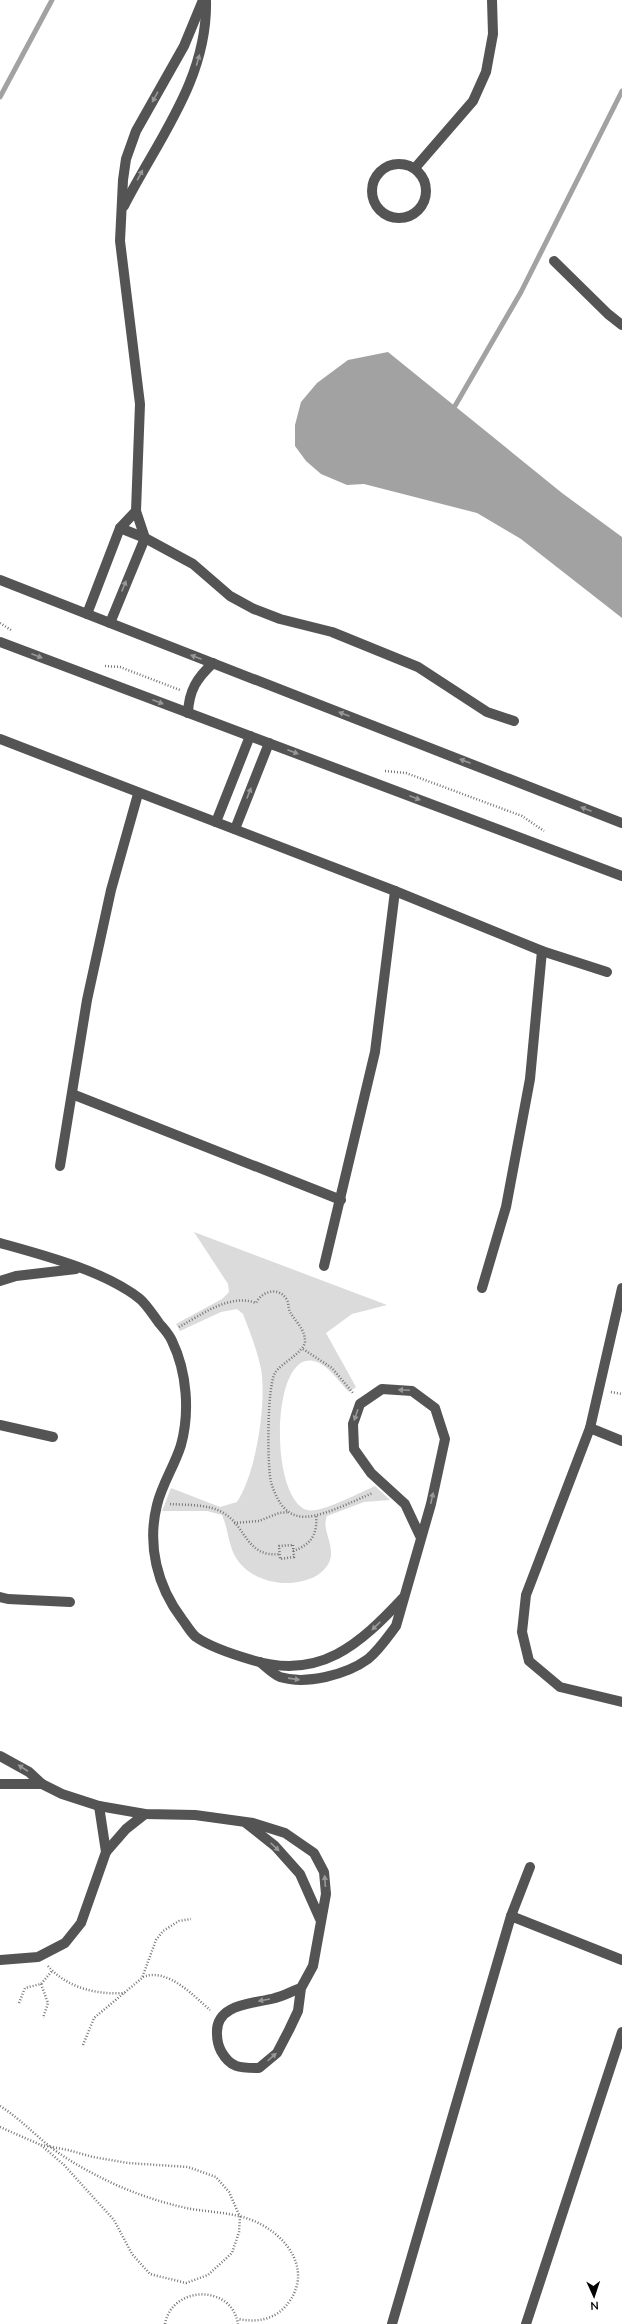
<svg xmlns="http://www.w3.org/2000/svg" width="622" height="2324" font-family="Mulish,sans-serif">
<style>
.green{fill:#dbdbdb}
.water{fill:#a2a2a2}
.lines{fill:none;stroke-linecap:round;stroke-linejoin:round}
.stream{stroke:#a2a2a2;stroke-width:5}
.path{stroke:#767676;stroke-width:2.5;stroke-dasharray:1 2;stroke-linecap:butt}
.minor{stroke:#545454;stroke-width:10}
.oneway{fill:#989898}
</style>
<rect width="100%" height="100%" fill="#fff"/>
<path class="green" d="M 194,1232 L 387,1305 L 352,1314 L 326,1333 L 356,1387 L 349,1392 C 339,1382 327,1363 313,1361 C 271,1352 269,1498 307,1510 C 320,1514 361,1492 375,1486 L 390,1500 L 364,1502 L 327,1516 C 321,1529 335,1545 330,1560 C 328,1567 321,1573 316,1576 C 290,1590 250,1583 235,1556 C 228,1543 228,1528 222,1515 L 207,1511 L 162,1511 L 171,1488 L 220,1507 L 237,1502 C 256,1474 267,1402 261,1369 C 257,1350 250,1332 243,1314 L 237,1309 L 221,1312 L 180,1331 L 176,1324 L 222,1299 L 229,1292 L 228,1284 Z"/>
<polygon class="water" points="388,352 562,493 622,537 622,618 521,539 477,513 364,484 347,485 321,474 306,461 295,446 295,425 301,402 317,383 348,360"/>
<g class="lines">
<g class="stream">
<polyline points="0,97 52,0"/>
<polyline points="455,406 521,292 622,91"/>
</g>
<g class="path">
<polyline points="0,623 11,630"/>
<polyline points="105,666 120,667 180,690"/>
<polyline points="385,771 406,773 522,816 544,831"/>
<path d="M 179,1327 C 201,1315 230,1293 256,1303 C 262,1291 279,1286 287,1300 C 289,1304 288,1308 290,1312 C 295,1321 305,1329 305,1341 C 305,1352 281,1363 275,1373 C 267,1386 267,1466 271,1482 C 275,1496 283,1513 298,1516 C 316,1521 355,1500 373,1493"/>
<polyline points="303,1349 332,1368 353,1393"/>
<polyline points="611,1392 622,1394"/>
<path d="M 170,1504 C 187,1505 211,1504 225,1514 C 246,1527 247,1558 280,1554"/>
<polyline points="234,1523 259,1521 279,1513 289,1512"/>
<polygon points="293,1545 294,1557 280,1559 279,1546"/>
<path d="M 293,1551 C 311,1545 318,1534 316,1515"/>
<path d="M 48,1966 C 67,1988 97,1995 125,1993"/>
<path d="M 143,1977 C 167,1967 194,1996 210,2010"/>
<polyline points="41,1984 48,2003 43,2018"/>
<polyline points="19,2003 25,1988 41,1984 52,1971"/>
<polyline points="83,2045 94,2018 142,1978 156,1940 163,1931 179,1921 191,1919"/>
<path d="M 0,2106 C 16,2116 28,2128 42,2140 C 63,2158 87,2171 112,2183 C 136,2194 160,2202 186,2208 C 206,2212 229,2212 249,2219 C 288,2233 317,2274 283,2309 C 270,2321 254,2322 238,2319"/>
<polyline points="0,2127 41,2145 68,2150 93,2157 128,2163 188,2167 216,2177 229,2192 240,2217 239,2232 232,2253 208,2275 186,2283 150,2274 132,2254 114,2220 64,2165 41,2145"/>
<path d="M 165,2324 C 172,2285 232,2284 238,2324"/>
</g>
<g class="minor">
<circle cx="399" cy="191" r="27"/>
<polyline points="415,168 473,101 486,72 493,34 492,0"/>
<path d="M 124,206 C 158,139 208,79 206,0"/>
<polyline points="554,261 608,314 622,325"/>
<polyline points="120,528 145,538 193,564 230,596 254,609 280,619 332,632 418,667 487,712 514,721"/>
<polyline points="0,580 622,823"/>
<polyline points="87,614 120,528 136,511"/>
<polyline points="110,623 145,538 136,511 140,404 120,241 123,180 126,159 136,131 184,46 203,0"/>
<polyline points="0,642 622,876"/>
<path d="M 188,713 C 189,690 197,678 213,663"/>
<polyline points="0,739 395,891 542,951 607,972"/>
<polyline points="216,822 250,736"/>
<polyline points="235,829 269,743"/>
<polyline points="72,1094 341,1200"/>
<polyline points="60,1166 87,1000 111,890 138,794"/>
<path d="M 0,1243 C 43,1255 105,1271 140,1299 C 147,1305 153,1315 159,1323 C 163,1328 169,1334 172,1341 C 187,1372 190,1412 181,1445 C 175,1465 162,1484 157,1505 C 147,1545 157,1586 182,1619 C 186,1624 191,1633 196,1637 C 210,1647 235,1655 252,1660 C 320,1681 360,1644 403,1598"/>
<polyline points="324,1266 375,1052 395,891"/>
<polyline points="0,1281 16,1276 76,1269"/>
<polyline points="482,1288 506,1207 530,1079 542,951"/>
<polyline points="622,1288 590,1428 526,1595 522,1632 529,1661 560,1687 622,1702"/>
<polyline points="0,1425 53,1437"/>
<polyline points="590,1428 622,1441"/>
<polyline points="0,1597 8,1599 70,1602"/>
<path d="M 260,1662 C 266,1667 273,1674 280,1677 C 306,1685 346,1675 368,1659 C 379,1650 387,1638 396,1626 L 431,1504 L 445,1439 L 435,1408 L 412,1391 L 382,1389 L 360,1404 L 353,1424 L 354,1449 L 371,1473 L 405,1504 L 420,1536"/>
<path d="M 0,1756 L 29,1772 L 42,1784 L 62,1794 L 99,1806 L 145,1814 L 195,1815 L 253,1823 L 285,1833 L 314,1853 L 324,1872 L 326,1894 L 313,1966 L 301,1988 L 298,2011 L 289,2030 L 277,2053 L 259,2068 C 241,2068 231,2069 221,2051 C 218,2045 217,2040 217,2034 C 215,2003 254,2004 275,1998 C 284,1996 292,1991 301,1988"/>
<polyline points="0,1784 42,1784"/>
<polyline points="246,1823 275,1846 300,1874 320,1919"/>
<polyline points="106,1852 126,1829 145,1814"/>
<polyline points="511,1916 530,1867"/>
<polyline points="0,1960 38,1957 65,1943 81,1923 106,1852 99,1806"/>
<polyline points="392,2324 511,1916 622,1960"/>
<polyline points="526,2324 622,2032"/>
</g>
</g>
<defs><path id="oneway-solid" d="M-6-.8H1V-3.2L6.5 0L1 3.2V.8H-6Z"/></defs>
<g class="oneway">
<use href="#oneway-solid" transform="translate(198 60) rotate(-74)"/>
<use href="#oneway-solid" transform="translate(155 97) rotate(119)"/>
<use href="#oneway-solid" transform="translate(140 175) rotate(-62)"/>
<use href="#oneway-solid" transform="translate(124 586) rotate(-68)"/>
<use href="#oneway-solid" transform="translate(37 656) rotate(21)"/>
<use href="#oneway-solid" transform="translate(196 657) rotate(-159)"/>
<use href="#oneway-solid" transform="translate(158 702) rotate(21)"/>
<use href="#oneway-solid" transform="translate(344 714) rotate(-159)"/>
<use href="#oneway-solid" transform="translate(293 752) rotate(21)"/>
<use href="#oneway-solid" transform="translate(465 761) rotate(-159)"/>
<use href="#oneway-solid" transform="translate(249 793) rotate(-69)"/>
<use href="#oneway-solid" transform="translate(415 798) rotate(21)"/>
<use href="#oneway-solid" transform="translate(586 809) rotate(-159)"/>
<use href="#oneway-solid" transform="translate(404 1390) rotate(-177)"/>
<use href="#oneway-solid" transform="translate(356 1415) rotate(109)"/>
<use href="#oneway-solid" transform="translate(432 1498) rotate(-77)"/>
<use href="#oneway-solid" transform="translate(376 1626) rotate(136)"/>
<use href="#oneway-solid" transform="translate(294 1679) rotate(8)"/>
<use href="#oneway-solid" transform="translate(23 1768) rotate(-147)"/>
<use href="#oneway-solid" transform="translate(275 1847) rotate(43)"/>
<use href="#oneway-solid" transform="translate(325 1881) rotate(-94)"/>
<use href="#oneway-solid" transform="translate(264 2000) rotate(170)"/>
<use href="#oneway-solid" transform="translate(272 2057) rotate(-42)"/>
</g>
<g transform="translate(594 2296) rotate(177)" stroke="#ffffff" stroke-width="3" paint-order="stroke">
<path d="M0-3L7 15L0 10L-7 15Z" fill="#000000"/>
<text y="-6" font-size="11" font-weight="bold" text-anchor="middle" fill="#000000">N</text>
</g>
</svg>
